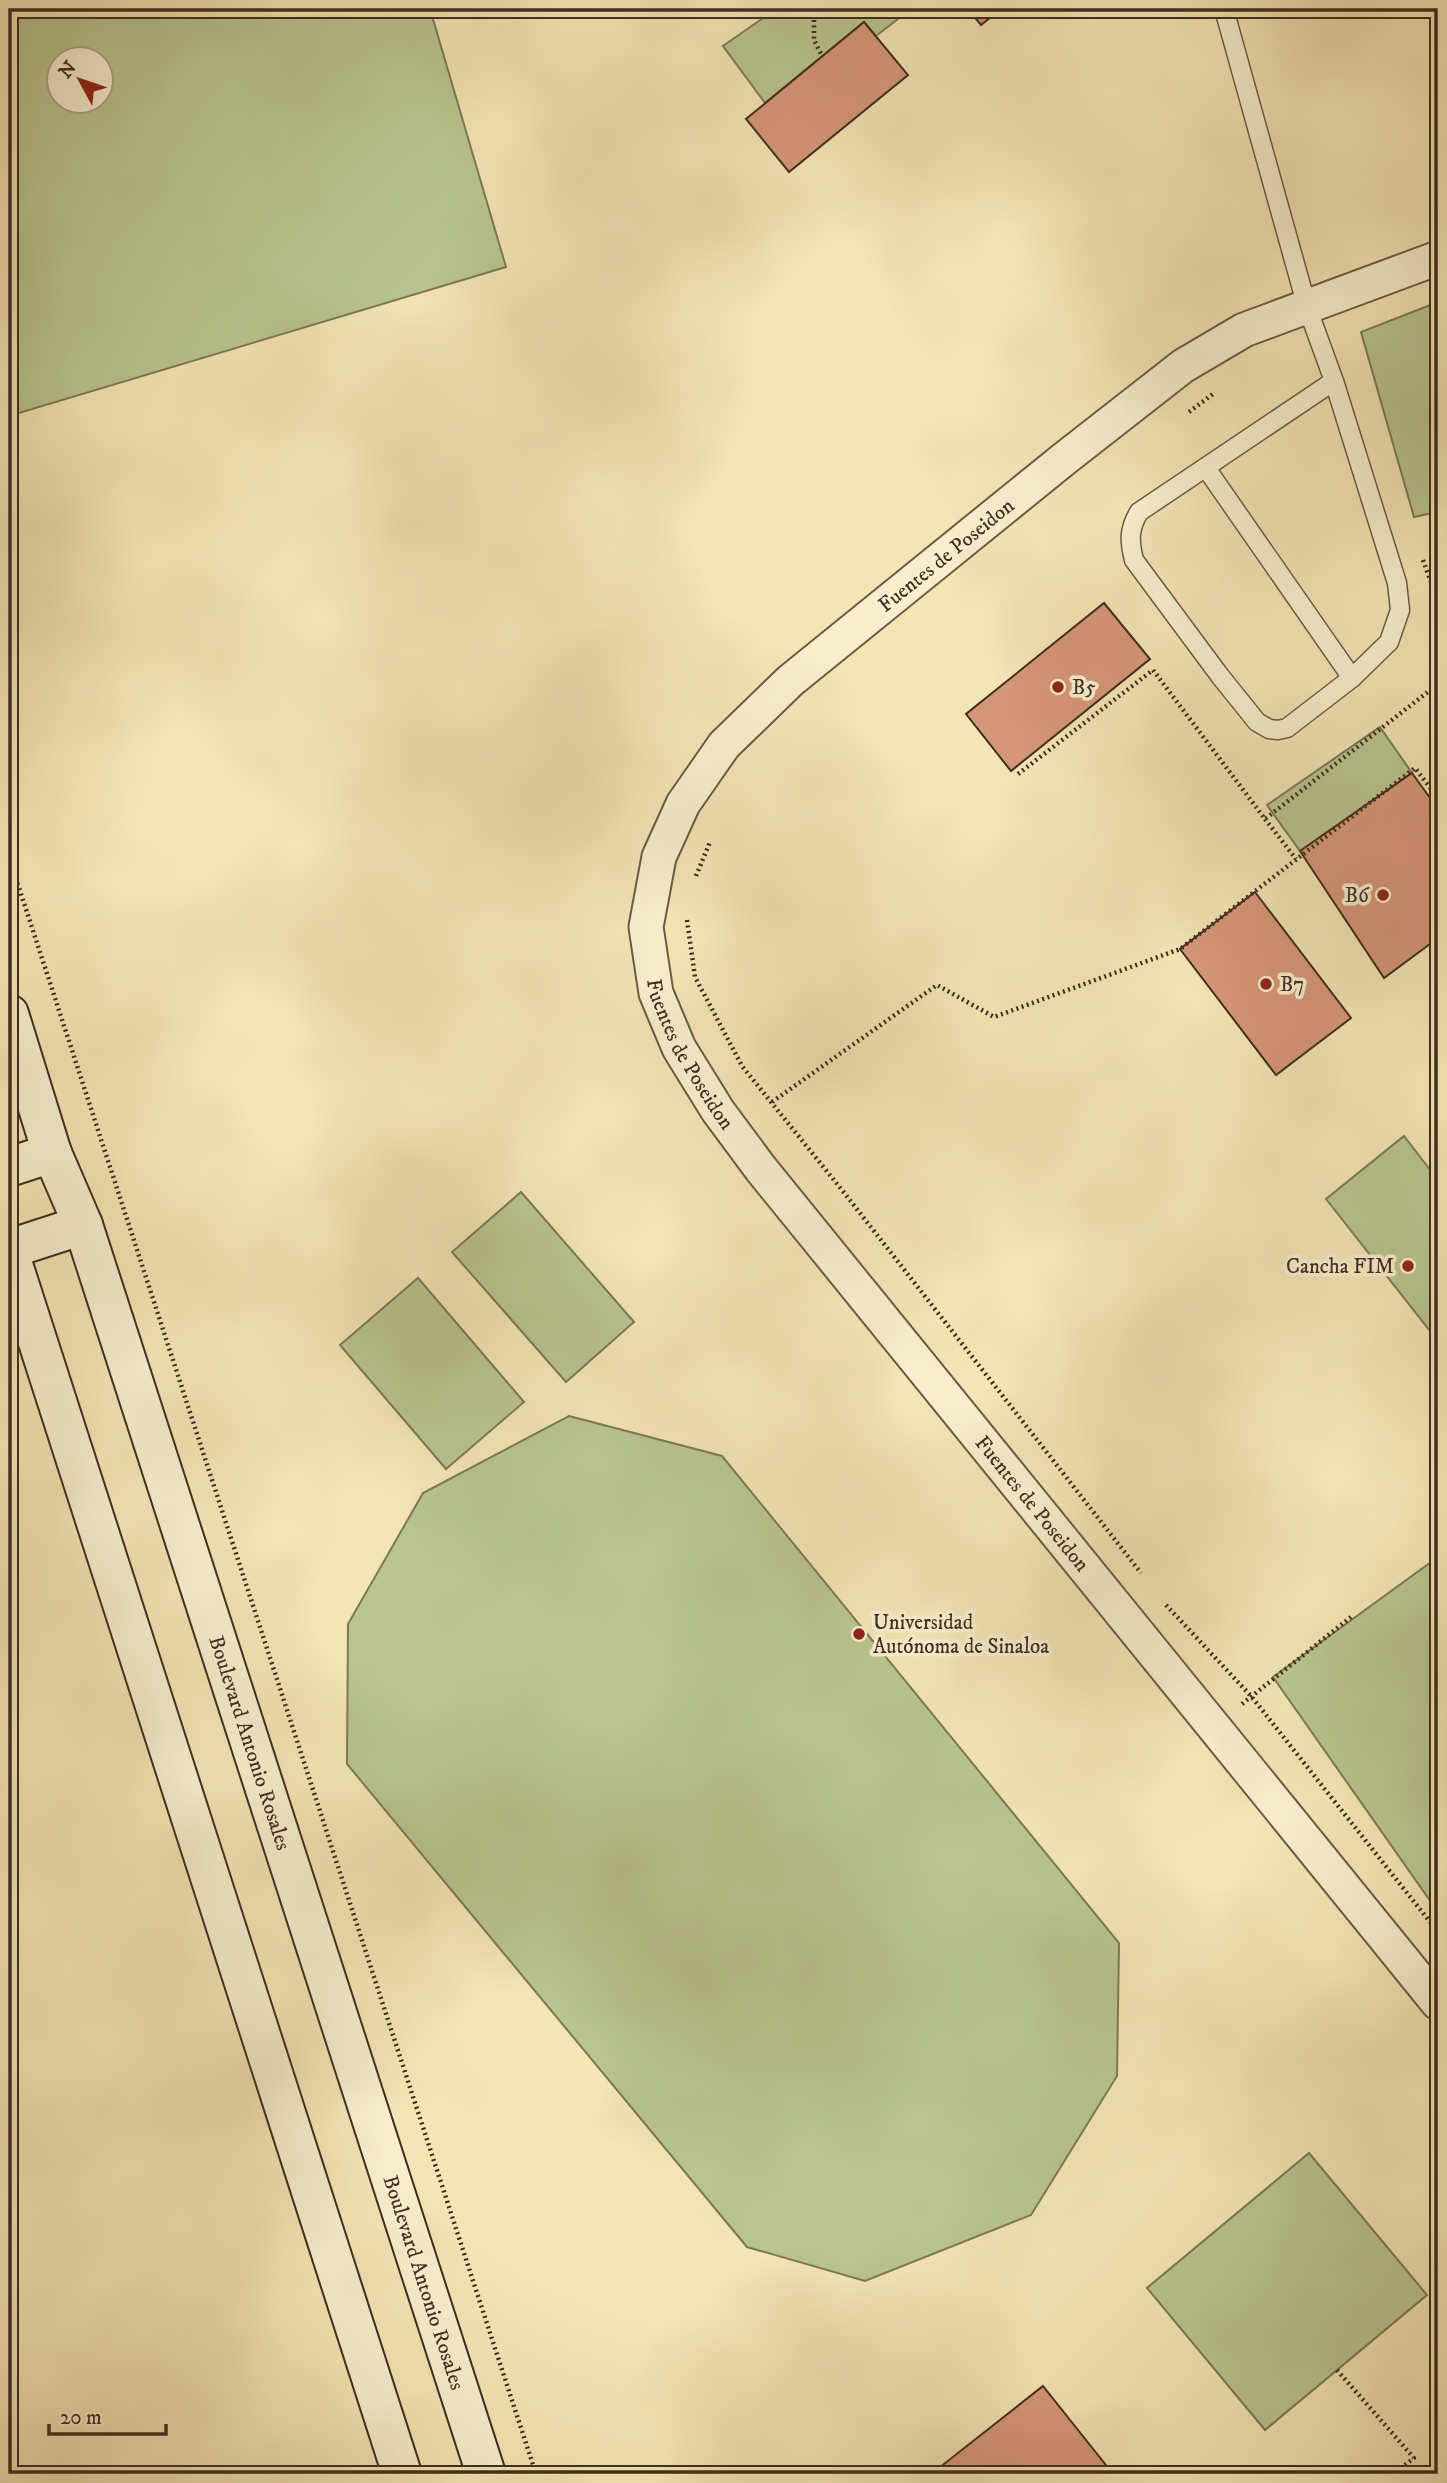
<svg xmlns="http://www.w3.org/2000/svg" width="1447" height="2483" font-family="'IM FELL DW Pica',serif">
<style>
.green{fill:#b8c58f;stroke:#7c7a58;stroke-width:2;fill-rule:evenodd}
.building{fill:#d69678;stroke:#3f2e21;stroke-width:2}
.lines{fill:none;stroke-linecap:round;stroke-linejoin:round}
.lane-casing{stroke:#6c5c46;stroke-width:21}
.street-casing{stroke:#6c5c46;stroke-width:37}
.secondary-casing{stroke:#3f2e21;stroke-width:42}
.path{stroke:#3f2e21;stroke-width:4.5;stroke-dasharray:2 3.5;stroke-linecap:butt}
.lane{stroke:#f8eece;stroke-width:18}
.street{stroke:#f8eece;stroke-width:33}
.secondary{stroke:#f8eece;stroke-width:38}
.poi-dot{fill:#8f2418;stroke:#f8eece;stroke-width:2.5}
.labels{text-anchor:middle;stroke-width:7;stroke-linejoin:round;paint-order:stroke}
.street-label{font-size:21px;fill:#3f2e21;stroke:#f8eece}
.poi-label{font-size:21px;fill:#3f2e21;stroke:#f8eece;text-anchor:start}
</style>
<rect width="100%" height="100%" fill="#f4e5b4"/>
<filter id="stains"><feTurbulence type="fractalNoise" baseFrequency=".00286" numOctaves="4"/><feColorMatrix values="0 0 0 0 .2 0 0 0 0 .09 0 0 0 0 .02 0 0 0 .5 -.17"/></filter>
<radialGradient id="worn" r=".72"><stop offset=".6" stop-color="#630" stop-opacity="0"/><stop offset="1" stop-color="#630" stop-opacity=".3"/></radialGradient>
<g class="green">
<path d="M 9,9 L 430,9 L 506,267 L 9,416 ZM 60,60 L 102,60 L 102,102 L 60,102 Z"/>
<polygon points="776,9 911,9 876,36 864,22 765,103 723,46"/>
<polygon points="1438,302 1438,508 1432,513 1414,517 1361,332"/>
<polygon points="1380,727 1412,773 1300,851 1267,805"/>
<polygon points="1404,1136 1438,1180 1438,1333 1434,1336 1326,1199"/>
<polygon points="521,1192 634,1322 566,1382 452,1252"/>
<polygon points="418,1278 524,1402 446,1469 340,1345"/>
<polygon points="569,1416 722,1456 1119,1943 1117,2076 1031,2215 865,2281 747,2247 347,1764 348,1624 423,1493"/>
<polygon points="1438,1557 1438,1912 1273,1677"/>
<polygon points="1309,2153 1427,2295 1265,2430 1147,2288"/>
</g>
<g class="building">
<polygon points="968,9 1001,9 981,25"/>
<polygon points="864,22 908,75 789,172 746,119"/>
<polygon points="1104,603 1150,659 1011,771 966,714"/>
<polygon points="1412,773 1438,809 1438,938 1384,978 1300,851"/>
<polygon points="1255,892 1351,1018 1276,1075 1180,949"/>
<polygon points="1043,2386 1113,2474 938,2474 935,2471"/>
</g>
<g class="lines">
<g class="lane-casing">
<g id="lane">
<path d="M 1224,9 L 1307,307 L 1334,381 L 1397,583 L 1400,610 L 1389,642 L 1352,678 L 1287,728 L 1278,730 L 1269,729 L 1257,722 L 1220,676 L 1134,560 C 1129,540 1129,529 1139,512 L 1334,381"/>
<polyline points="1206,468 1352,678"/>
</g>
</g>
<g class="street-casing">
<g id="street">
<path id="s1" d="M 1438,258 L 1244,330 L 1183,366 L 1064,459 L 790,681 L 724,745 L 683,804 L 659,857 L 646,927 L 656,993 L 679,1048 L 718,1111 L 761,1169 L 1438,2003"/>
</g>
</g>
<g class="secondary-casing">
<g id="secondary">
<path id="s2" d="M 9,1014 L 52,1153 L 83,1225 L 486,2474"/>
<polyline points="9,1167 52,1153"/>
<polyline points="9,1249 83,1225"/>
<polyline points="9,1252 402,2474"/>
</g>
</g>
<g class="path">
<polyline points="814,9 814,40 822,56"/>
<polyline points="1189,412 1213,394"/>
<polyline points="1423,560 1438,602"/>
<polyline points="1018,774 1153,670 1265,819 1438,684"/>
<polyline points="1265,819 1296,859"/>
<polyline points="9,857 536,2474"/>
<polyline points="696,876 710,842"/>
<polyline points="687,920 695,977 742,1066 842,1190 1141,1573"/>
<polyline points="772,1102 937,985 994,1017 1180,949 1415,768 1438,798"/>
<polyline points="1166,1605 1251,1696 1438,1932"/>
<polyline points="1242,1704 1351,1617"/>
<polyline points="1337,2370 1414,2458 1393,2474"/>
</g>
<use href="#lane" class="lane"/>
<use href="#street" class="street"/>
<use href="#secondary" class="secondary"/>
</g>
<g class="poi-dot">
<circle cx="1058" cy="687" r="7"/>
<circle cx="1383" cy="895" r="7"/>
<circle cx="1266" cy="984" r="7"/>
<circle cx="1408" cy="1266" r="7"/>
<circle cx="859" cy="1634" r="7"/>
</g>
<g class="labels">
<g class="street-label">
<text transform="translate(946 555) rotate(-39)" y="7">Fuentes de Poseidon</text>
<text dy="7" stroke="none"><textPath href="#s1" startOffset="1211">Fuentes de Poseidon</textPath></text>
<text dy="7" stroke="none"><textPath href="#s1" startOffset="1778">Fuentes de Poseidon</textPath></text>
<text dy="7" stroke="none"><textPath href="#s2" startOffset="768">Boulevard Antonio Rosales</textPath></text>
<text dy="7" stroke="none"><textPath href="#s2" startOffset="1335">Boulevard Antonio Rosales</textPath></text>
</g>
<g class="poi-label">
<text x="1072" y="694">B5</text>
<text x="1369" y="902" text-anchor="end">B6</text>
<text x="1280" y="991">B7</text>
<text x="1394" y="1273" text-anchor="end">Cancha FIM</text>
<text x="873" y="1629">Universidad<tspan x="873" dy="24">Autónoma de Sinaloa</tspan></text>
</g>
</g>
<rect width="1447" height="2483" fill="none" stroke="#f4e5b4" stroke-width="35"/>
<rect x="10" y="10" width="1426" height="2462" fill="none" stroke="#3f2e21" stroke-width="3.5"/>
<rect x="18" y="18" width="1412" height="2448" fill="none" stroke="#3f2e21" stroke-width="2"/>
<g transform="translate(80 80) rotate(310)"><circle r="33" fill="#f8eece" stroke="#aea189" stroke-width="2"/>
<path d="M0-5L12 26L0 18L-12 26Z" fill="#8f2418"/>
<text y="-10" font-size="19" font-weight="bold" text-anchor="middle" fill="#3f2e21">N</text>
</g>
<path d="M49 2424v10h117v-10" fill="none" stroke="#3f2e21" stroke-width="3.5"/>
<text x="60" y="2424" font-size="21" fill="#3f2e21" stroke="#f8eece" stroke-width="5" paint-order="stroke">20 m</text>
<rect width="100%" height="100%" filter="url(#stains)"/>
<rect width="100%" height="100%" fill="url(#worn)"/>
</svg>
